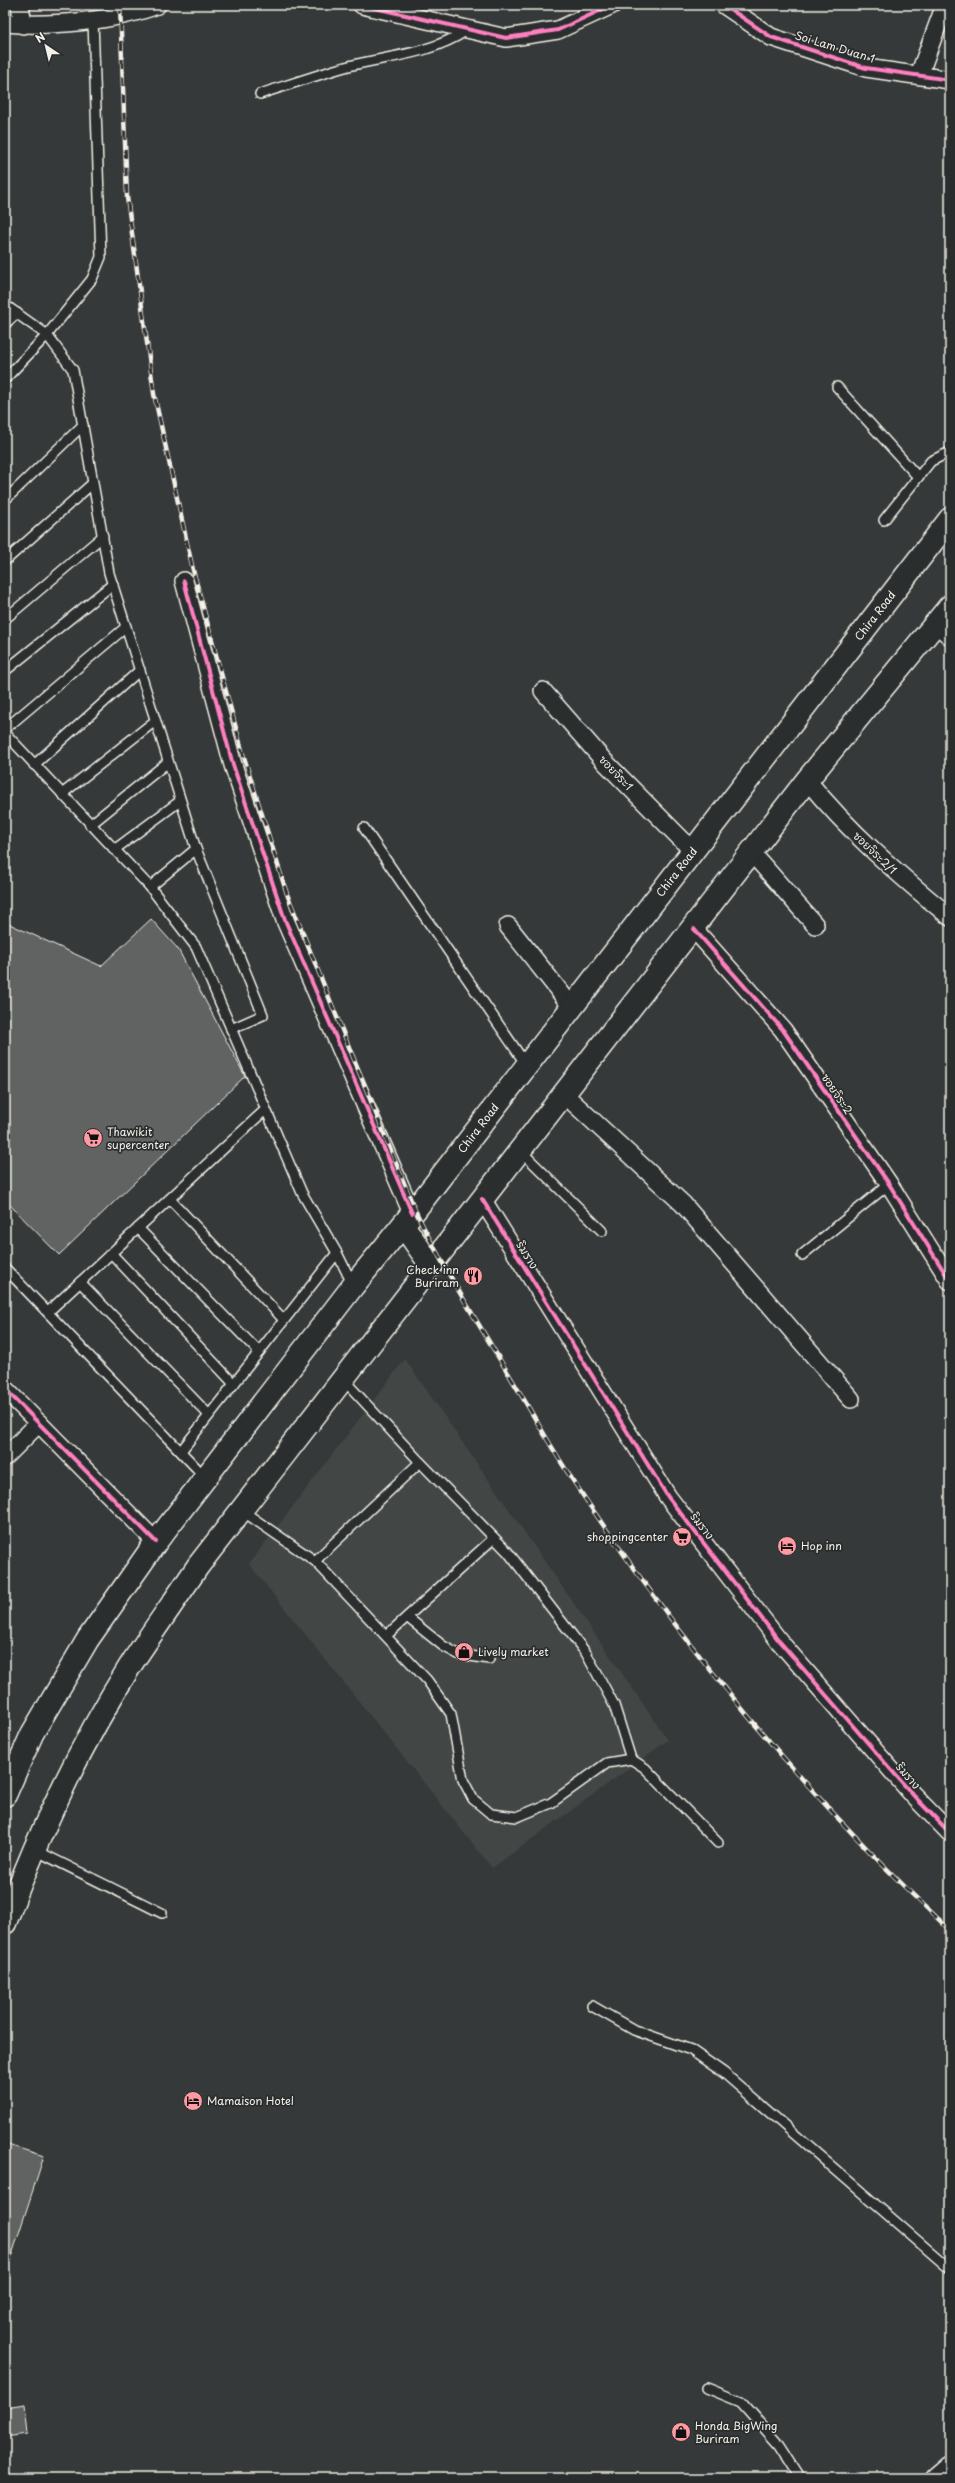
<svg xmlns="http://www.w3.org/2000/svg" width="955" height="2483" font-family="'Playpen Sans','Playpen Sans Thai',sans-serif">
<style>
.built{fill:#434645}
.building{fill:#616362;stroke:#f4f1e8}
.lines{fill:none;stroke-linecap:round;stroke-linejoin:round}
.service-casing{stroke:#f4f1e8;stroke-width:12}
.minor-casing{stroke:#f4f1e8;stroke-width:20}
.secondary-casing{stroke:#f4f1e8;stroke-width:25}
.primary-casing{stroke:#f4f1e8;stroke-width:25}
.service{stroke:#2a2d2e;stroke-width:9}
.minor{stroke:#2a2d2e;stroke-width:17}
.secondary{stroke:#2a2d2e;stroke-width:22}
.primary{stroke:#2a2d2e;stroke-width:22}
.rail-casing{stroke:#f4f1e8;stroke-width:4.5}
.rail{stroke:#2a2d2e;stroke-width:3;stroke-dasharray:9;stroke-linecap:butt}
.cycleway-casing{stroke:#2a2d2e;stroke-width:6}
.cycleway{stroke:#ff80c0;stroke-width:4}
.labels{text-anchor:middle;stroke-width:3.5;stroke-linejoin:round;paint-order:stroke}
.street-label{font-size:11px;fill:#f4f1e8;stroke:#2a2d2e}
.poi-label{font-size:11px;fill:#f4f1e8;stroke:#2a2d2e;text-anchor:start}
</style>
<rect width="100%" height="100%" fill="#363939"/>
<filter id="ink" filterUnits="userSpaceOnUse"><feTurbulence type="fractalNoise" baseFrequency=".025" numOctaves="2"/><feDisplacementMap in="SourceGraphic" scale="8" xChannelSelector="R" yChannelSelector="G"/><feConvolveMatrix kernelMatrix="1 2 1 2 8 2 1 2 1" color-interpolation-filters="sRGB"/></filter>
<g filter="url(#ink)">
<polygon class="built" points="405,1359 668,1740 492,1868 249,1564"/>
<g class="building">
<polygon points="151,919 178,949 245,1076 59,1255 5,1200 5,922 101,966"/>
<polygon points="5,2144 44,2156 8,2267 5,2267"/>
<polygon points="25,2404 28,2434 5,2437 5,2407"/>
</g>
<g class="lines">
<g class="service-casing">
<g id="service">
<path d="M 260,94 C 288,85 317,75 345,67 C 387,56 430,55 467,30"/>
<polyline points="5,305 47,335 73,370 109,573 196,849 263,1015 231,1029"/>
<polyline points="5,324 17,313"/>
<polyline points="5,379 47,335 92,279 101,257 93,20"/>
<polyline points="837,387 918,477"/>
<polyline points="5,500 83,425"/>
<polyline points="884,520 931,461 950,452"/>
<polyline points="5,561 93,483"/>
<polyline points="5,619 103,536"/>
<polyline points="5,671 113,584"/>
<polyline points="5,729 126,627"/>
<polyline points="5,733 150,887 196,947 302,1193 337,1253 353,1285"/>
<polyline points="34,765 140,670"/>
<polyline points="62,794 155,721"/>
<polyline points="90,825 168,762"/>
<polyline points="364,828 527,1066"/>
<polyline points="114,850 180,801"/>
<polyline points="150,887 196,849"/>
<polyline points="521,1151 602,1231"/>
<polyline points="170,1199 284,1320"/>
<polyline points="138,1228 259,1352"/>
<polyline points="111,1253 234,1384"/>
<polyline points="802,1255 889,1184"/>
<polyline points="5,1268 206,1478"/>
<polyline points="80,1282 209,1415"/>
<polyline points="48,1312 265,1110"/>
<polyline points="343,1379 420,1462 508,1552 586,1653 614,1705 631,1759"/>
<polyline points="181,1451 337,1253"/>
<polyline points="241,1510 315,1561 427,1680 451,1714 463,1780 473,1799 491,1814 517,1817 551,1803 607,1763 631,1759 645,1768 718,1843"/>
<polyline points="315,1561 420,1462"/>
<polyline points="407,1617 443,1646 458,1654 489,1659"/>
<polyline points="387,1635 494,1538"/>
<polyline points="35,1850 162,1913"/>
<polyline points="592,2006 634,2030 691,2050 724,2073 950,2269"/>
<polyline points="707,2388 741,2402 779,2445 800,2478"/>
</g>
</g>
<g class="minor-casing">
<g id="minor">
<polyline points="20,5 23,25"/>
<polyline points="362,5 506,38 558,30 612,5"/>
<polyline points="724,5 771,37 866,68 950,80"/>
<path d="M 5,23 C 49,27 116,21 157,5"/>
<polyline points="919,75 945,5"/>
<polyline points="184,581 233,765 285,920 412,1213"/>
<polyline points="936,624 950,636"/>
<polyline points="543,691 605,762 693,851"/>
<path d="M 807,780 C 849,832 899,875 950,917"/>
<polyline points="752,853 815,925"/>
<polyline points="508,926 572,1007"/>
<polyline points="694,929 783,1030 889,1184 950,1281"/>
<polyline points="565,1095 683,1204 851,1399"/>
<polyline points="482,1199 668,1497 780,1642 913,1795 950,1833"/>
<polyline points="5,1389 156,1542"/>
<polyline points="5,1457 39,1423"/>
</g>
</g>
<g class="secondary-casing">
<g id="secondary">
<polyline points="403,1225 430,1264"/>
<path id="s1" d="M 5,1795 L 32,1734 L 88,1639 L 156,1542 L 353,1286 L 415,1210 L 950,519"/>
<path d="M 5,1923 C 38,1834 80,1746 130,1666 C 152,1632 176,1599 198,1566 L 807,780 L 950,606"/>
</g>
</g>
<g class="primary-casing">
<polyline id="primary" points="936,2478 950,2466"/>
</g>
<use href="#service" class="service"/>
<use href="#minor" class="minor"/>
<use href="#secondary" class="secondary"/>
<use href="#primary" class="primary"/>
<g class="rail-casing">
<path id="rail" d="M 120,5 L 127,197 L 154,394 L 193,570 L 243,754 L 287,894 L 415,1210 C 444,1270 480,1326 514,1383 C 533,1414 550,1446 570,1476 C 677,1638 807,1798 950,1930"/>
</g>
<use href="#rail" class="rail"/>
<g class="cycleway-casing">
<g id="cycleway">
<polyline points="362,5 506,38 558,30 612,5"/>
<polyline points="724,5 771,37 866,68 950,80"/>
<polyline points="184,581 233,765 285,920 412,1213"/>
<polyline points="694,929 783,1030 889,1184 950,1281"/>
<polyline points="482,1199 668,1497 780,1642 913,1795 950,1833"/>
<polyline points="5,1389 156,1542"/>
</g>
</g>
<use href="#cycleway" class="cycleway"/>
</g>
</g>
<defs>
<g id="supermarket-disc" transform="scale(1)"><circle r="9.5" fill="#ff9aa2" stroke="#2a2d2e"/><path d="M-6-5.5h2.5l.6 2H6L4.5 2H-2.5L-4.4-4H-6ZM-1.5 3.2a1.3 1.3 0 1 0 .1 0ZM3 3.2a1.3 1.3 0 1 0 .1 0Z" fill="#111"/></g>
<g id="restaurant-disc" transform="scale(1)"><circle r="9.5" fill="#ff9aa2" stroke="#2a2d2e"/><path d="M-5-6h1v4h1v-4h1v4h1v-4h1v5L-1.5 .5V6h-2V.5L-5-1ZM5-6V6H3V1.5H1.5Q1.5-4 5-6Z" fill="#111"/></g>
<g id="hotel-disc" transform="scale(1)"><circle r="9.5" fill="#ff9aa2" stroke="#2a2d2e"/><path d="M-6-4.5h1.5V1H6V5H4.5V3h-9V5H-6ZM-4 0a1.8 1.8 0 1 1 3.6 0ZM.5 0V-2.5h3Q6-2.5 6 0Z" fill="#111"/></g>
<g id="shop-disc" transform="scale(1)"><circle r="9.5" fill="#ff9aa2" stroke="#2a2d2e"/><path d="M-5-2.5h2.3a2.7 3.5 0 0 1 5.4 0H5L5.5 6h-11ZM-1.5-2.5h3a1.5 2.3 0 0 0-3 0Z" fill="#111"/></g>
</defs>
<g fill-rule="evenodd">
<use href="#supermarket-disc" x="93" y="1138"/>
<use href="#restaurant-disc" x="473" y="1276"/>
<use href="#supermarket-disc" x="682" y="1537"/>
<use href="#hotel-disc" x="787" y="1546"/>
<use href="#shop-disc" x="464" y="1652"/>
<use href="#hotel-disc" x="193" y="2101"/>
<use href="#shop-disc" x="681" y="2432"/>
</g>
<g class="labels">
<g class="street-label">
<text transform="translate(835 47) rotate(17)" y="4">Soi Lam Duan 1</text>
<text dy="4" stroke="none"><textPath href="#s1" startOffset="1468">Chira Road</textPath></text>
<text transform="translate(616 773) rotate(46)" y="4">ซอยจิระ1</text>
<text transform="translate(875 853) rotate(44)" y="4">ซอยจิระ2/1</text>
<text dy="4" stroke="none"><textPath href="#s1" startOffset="1144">Chira Road</textPath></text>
<text transform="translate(837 1094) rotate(56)" y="4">ซอยจิระ2</text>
<text dy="4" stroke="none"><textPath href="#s1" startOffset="820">Chira Road</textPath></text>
<text transform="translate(527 1255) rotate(58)" y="4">ริมราง</text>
<text transform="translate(702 1526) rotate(52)" y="4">ริมราง</text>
<text transform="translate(908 1776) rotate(49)" y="4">ริมราง</text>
</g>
<g class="poi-label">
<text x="107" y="1136">Thawikit<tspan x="107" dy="13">supercenter</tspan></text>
<text x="459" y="1274" text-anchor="end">Check inn<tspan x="459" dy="13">Buriram</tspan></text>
<text x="668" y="1541" text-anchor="end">shoppingcenter</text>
<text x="801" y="1550">Hop inn</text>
<text x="478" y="1656">Lively market</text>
<text x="207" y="2105">Mamaison Hotel</text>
<text x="695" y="2430">Honda BigWing<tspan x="695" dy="13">Buriram</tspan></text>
</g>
</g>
<rect width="955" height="2483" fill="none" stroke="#2a2d2e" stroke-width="20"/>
<rect x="10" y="10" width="935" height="2463" fill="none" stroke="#f4f1e8" stroke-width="1.5" filter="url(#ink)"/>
<g transform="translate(46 46) rotate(325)" stroke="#2a2d2e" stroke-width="3" paint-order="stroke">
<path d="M0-3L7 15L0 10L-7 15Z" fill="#f4f1e8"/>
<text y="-6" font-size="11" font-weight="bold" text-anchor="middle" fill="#f4f1e8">N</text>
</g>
</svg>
